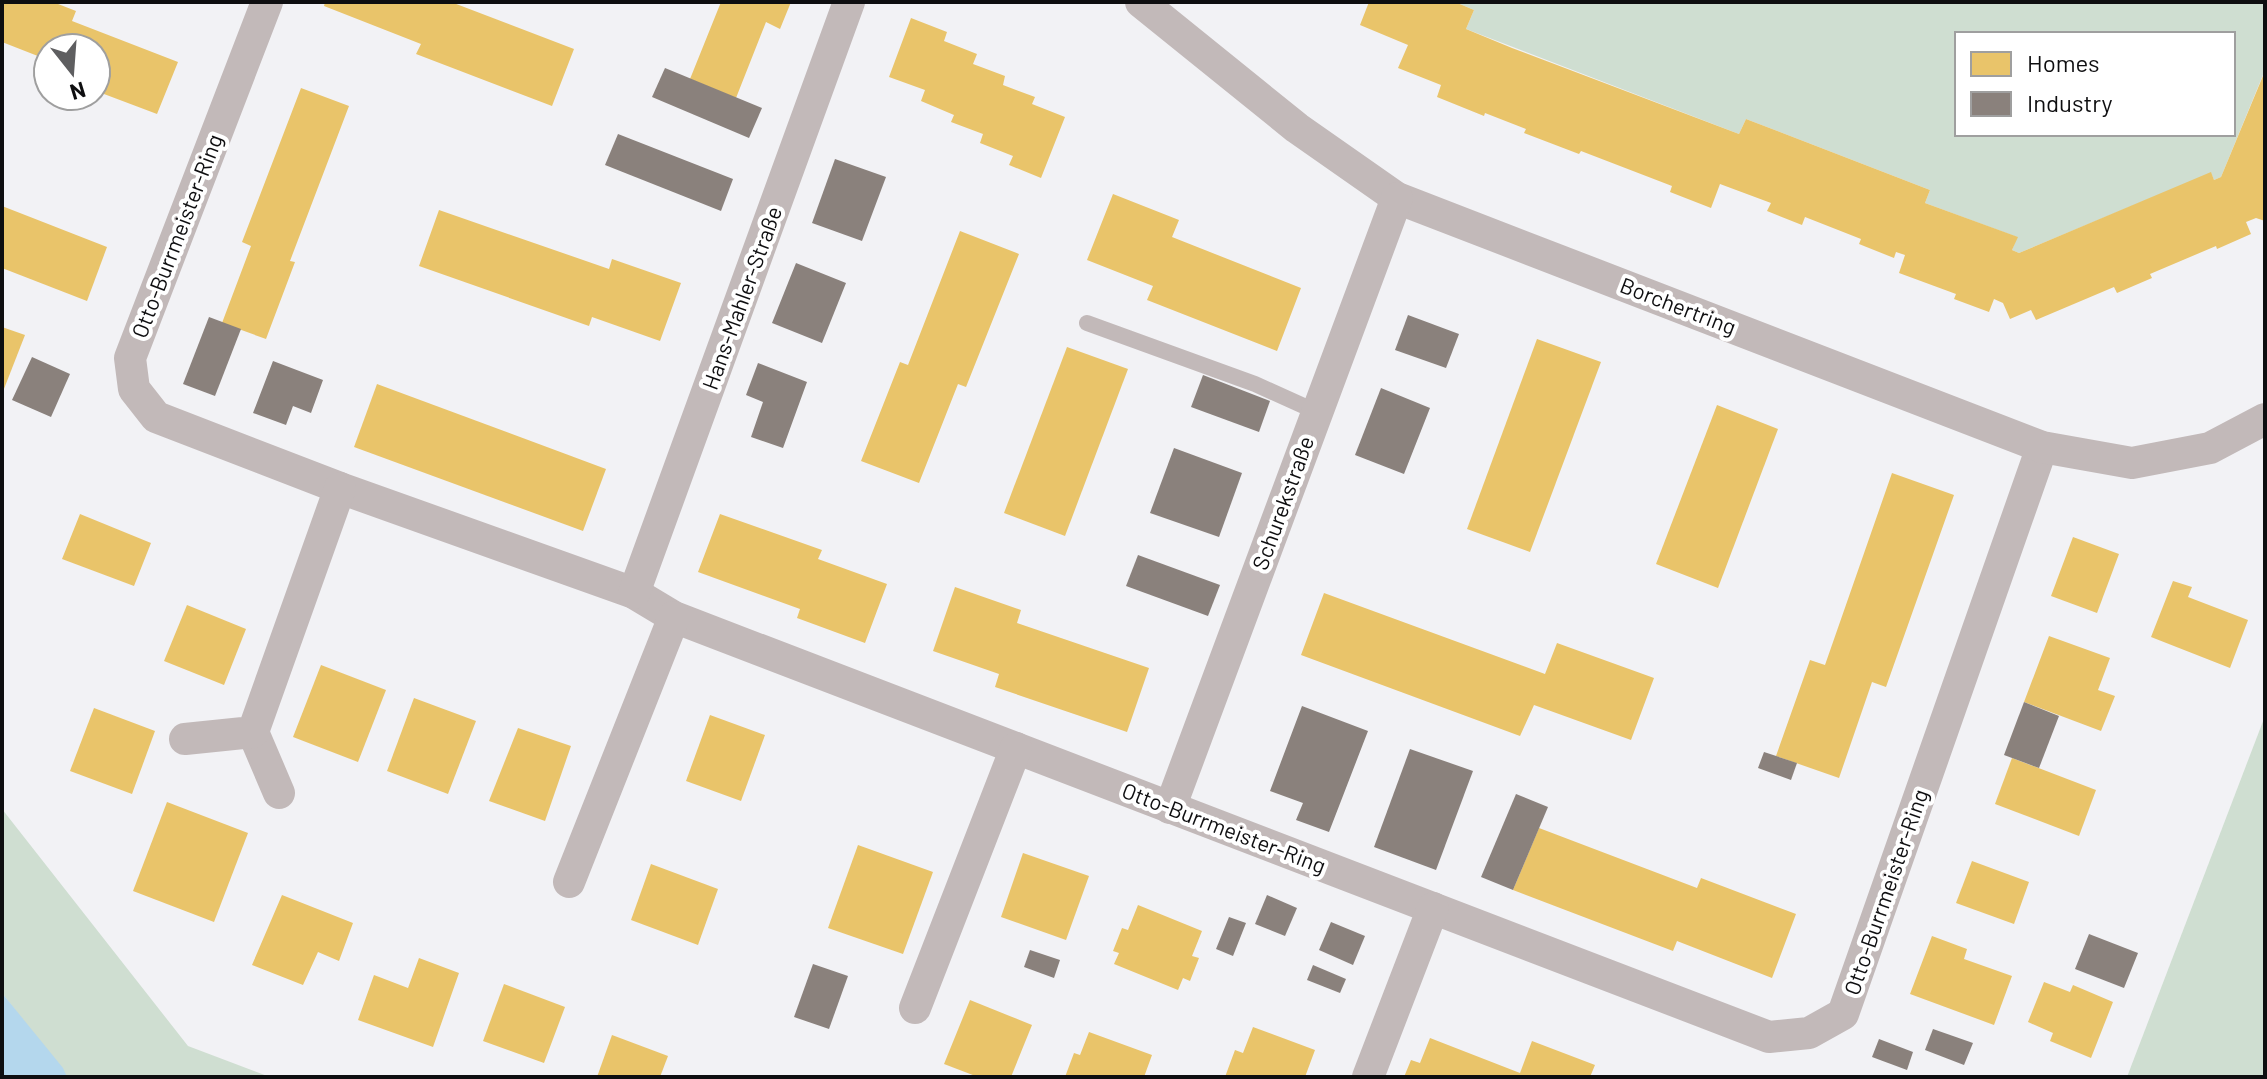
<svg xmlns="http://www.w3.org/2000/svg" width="2267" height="1079" font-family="Barlow,sans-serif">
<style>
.green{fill:#cfded1;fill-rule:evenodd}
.water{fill:#b4d7ed}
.homes{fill:#e9c46a}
.industry{fill:#8a817c}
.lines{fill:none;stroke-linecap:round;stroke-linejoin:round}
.lane{stroke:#c2b9b9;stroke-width:16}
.street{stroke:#c2b9b9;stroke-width:32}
.labels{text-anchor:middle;stroke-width:8;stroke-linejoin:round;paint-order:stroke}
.street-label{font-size:22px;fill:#0e0e10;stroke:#fff}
</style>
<rect width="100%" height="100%" fill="#f2f2f5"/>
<g class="green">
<path d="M 1455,2 L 2265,2 L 2265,70 L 2221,177 L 2214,180 L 2211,173 L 2019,253 L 2012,250 L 2017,237 L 1925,203 L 1930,190 L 1746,119 L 1739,134 L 1466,29 L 1474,10 ZM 1957,34 L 2233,34 L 2233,134 L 1957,134 Z"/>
<polygon points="2265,716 2265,1077 2127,1077"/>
<polygon points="2,809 188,1046 270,1077 67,1077 2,993"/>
</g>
<polygon class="water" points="2,993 63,1068 67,1077 2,1077"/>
<g class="homes">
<polygon points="2,2 53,2 76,11 72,21 178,62 157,114 96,91 96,48 48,48 48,60 2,42"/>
<polygon points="325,2 451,2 574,49 552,106 416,54 421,44 324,6"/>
<polygon points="721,2 791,2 780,29 766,22 736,98 690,79"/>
<polygon points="1369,2 1455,2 1474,10 1466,29 1512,48 1739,134 1746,119 1930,190 1925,203 2018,237 2012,250 2019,253 2211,172 2214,180 2221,177 2265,71 2265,221 2256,218 2246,222 2251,234 2217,249 2216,246 2150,274 2152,278 2117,293 2114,287 2036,320 2031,310 2010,319 2003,303 1994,299 1989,312 1954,299 1956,294 1899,273 1905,255 1896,252 1894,258 1859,244 1861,239 1805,217 1802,225 1767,211 1771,203 1720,184 1711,208 1670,192 1672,186 1581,151 1579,154 1524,133 1526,129 1485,113 1484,116 1437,97 1441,85 1398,68 1408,45 1360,25"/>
<polygon points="911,18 947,32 944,41 977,54 973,64 1005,76 1003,85 1035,97 1032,104 1065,117 1041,178 1009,165 1013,156 980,143 983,134 951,122 954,115 921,101 925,90 889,77"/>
<polygon points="301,88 349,106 290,261 295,262 266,339 222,323 251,246 242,242"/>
<polygon points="1113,194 1179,220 1172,237 1301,288 1277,351 1147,300 1153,286 1087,260"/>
<polygon points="2,206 107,247 87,301 2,268"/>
<polygon points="439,210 609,269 612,259 681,283 660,341 592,317 589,326 419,266"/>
<polygon points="960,231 1019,254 966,387 958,384 919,483 861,461 900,362 908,365"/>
<polygon points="2,327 25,335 2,394"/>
<polygon points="1537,339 1601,362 1530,552 1467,529"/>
<polygon points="1067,347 1128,369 1065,536 1004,513"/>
<polygon points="377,384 606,469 583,531 354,447"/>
<polygon points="1717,405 1778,429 1718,588 1656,564"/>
<polygon points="1892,473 1954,495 1886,687 1872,682 1839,778 1776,756 1810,660 1825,665"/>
<polygon points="80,514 151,543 134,586 62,559"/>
<polygon points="720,514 822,550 818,559 887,584 865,643 797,618 800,609 698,572"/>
<polygon points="2073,537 2119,554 2097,613 2051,596"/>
<polygon points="2173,581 2192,587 2188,597 2248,620 2230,668 2151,637"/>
<polygon points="955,587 1021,610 1017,623 1149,668 1127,732 995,687 999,674 933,651"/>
<polygon points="1324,593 1545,674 1557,643 1654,678 1631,740 1534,705 1520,736 1301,655"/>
<polygon points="187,605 246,629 224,685 164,661"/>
<polygon points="2049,636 2110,658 2098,690 2115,696 2101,731 2024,702"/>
<polygon points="321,665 386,690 358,762 293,737"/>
<polygon points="414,698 476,721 448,794 387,771"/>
<polygon points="94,708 155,731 132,794 70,771"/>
<polygon points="710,715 765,735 741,801 686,781"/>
<polygon points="518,728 571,746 545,821 489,801"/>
<polygon points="2012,758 2096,790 2079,836 1995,804"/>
<polygon points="167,802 248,833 214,922 133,891"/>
<polygon points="1539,828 1697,888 1701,878 1796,914 1772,978 1677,941 1673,951 1513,890"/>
<polygon points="858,845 933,872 903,954 828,928"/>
<polygon points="1023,853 1089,876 1066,940 1001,917"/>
<polygon points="1972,861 2029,882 2014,924 1956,903"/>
<polygon points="651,864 718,889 698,945 631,920"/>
<polygon points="282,895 353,923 339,961 318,952 303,985 252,965"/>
<polygon points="1138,905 1202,931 1192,956 1199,958 1190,981 1183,978 1178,990 1114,964 1119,953 1113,951 1122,928 1128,930"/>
<polygon points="1932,936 1967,949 1964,959 2012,976 1994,1025 1910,994"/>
<polygon points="419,958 459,973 433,1047 358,1020 374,975 408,988"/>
<polygon points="2044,982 2070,992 2073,985 2113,1002 2091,1058 2050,1041 2053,1033 2028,1022"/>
<polygon points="504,984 565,1007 544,1063 483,1041"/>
<polygon points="970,1000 1032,1025 1011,1077 978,1077 944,1064"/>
<polygon points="1253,1027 1315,1050 1305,1077 1225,1077 1235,1050 1243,1053"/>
<polygon points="1089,1032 1152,1055 1144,1077 1065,1077 1074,1053 1080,1055"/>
<polygon points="612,1035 668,1056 660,1077 597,1077"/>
<polygon points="1430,1038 1520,1073 1532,1041 1595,1065 1590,1077 1404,1077 1411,1060 1420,1063"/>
</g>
<g class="industry">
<polygon points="665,68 762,108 749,138 652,97"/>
<polygon points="618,134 733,179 721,211 605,165"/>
<polygon points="835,159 886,177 862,241 812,223"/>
<polygon points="796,263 846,283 822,343 772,323"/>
<polygon points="1408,315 1459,334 1446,368 1395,350"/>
<polygon points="209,317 241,329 215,396 183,384"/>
<polygon points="32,357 70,374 51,417 12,400"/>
<polygon points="273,361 323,380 311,413 293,406 286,425 253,413"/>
<polygon points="758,363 807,382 783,448 751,437 763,402 746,395"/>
<polygon points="1203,375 1270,401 1259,432 1191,407"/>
<polygon points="1381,388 1430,408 1404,474 1355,455"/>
<polygon points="1174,448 1242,473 1219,537 1150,513"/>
<polygon points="1138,555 1220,585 1208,616 1126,586"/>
<polygon points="2024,702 2059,716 2039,768 2004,755"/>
<polygon points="1302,706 1368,731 1329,832 1296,820 1303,803 1270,791"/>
<polygon points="1410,749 1473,771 1436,870 1374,847"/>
<polygon points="1764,752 1797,763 1791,780 1758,768"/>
<polygon points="1516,794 1548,807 1513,890 1481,877"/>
<polygon points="1267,895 1297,908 1285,936 1255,924"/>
<polygon points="1229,917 1246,923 1233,956 1216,949"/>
<polygon points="1331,922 1365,936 1353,965 1319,950"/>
<polygon points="2089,934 2138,953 2124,988 2075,969"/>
<polygon points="1030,950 1060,960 1054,978 1024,967"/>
<polygon points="813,964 848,976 829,1029 794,1017"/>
<polygon points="1313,965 1346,979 1340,993 1307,980"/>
<polygon points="1933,1029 1973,1043 1964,1065 1925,1050"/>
<polygon points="1879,1039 1913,1052 1907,1070 1872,1057"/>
</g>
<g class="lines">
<polyline class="lane" points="1087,323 1255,384 1317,412"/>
<g class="street">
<polyline points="267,2 130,358 134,389 156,417 340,488 634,593 674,617 1769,1037 1809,1033 1843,1014 2042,447"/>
<polyline points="1141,2 1297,128 1397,198 2042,447 2132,463 2210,448 2265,419"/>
<polyline points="634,593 849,2"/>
<polyline points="253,732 279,793"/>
<polyline points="185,739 253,732 340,488"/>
<polyline points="1170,808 1397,198"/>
<polyline points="569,882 674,617"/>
<polyline points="915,1008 1016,748"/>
<polyline points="1368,1077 1433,908"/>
</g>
</g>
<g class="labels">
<g class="street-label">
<text transform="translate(177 236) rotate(-69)" y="8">Otto-Burrmeister-Ring</text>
<text transform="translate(742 298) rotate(-70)" y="8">Hans-Mahler-Straße</text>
<text transform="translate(1678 306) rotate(21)" y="8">Borchertring</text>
<text transform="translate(1283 503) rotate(-70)" y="8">Schurekstraße</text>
<text transform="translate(1224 828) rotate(21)" y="8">Otto-Burrmeister-Ring</text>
<text transform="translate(1886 892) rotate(-71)" y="8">Otto-Burrmeister-Ring</text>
</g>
</g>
<rect width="2267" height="1079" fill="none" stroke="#0e0e10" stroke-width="8"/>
<rect x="1955" y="32" width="280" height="104" fill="#ffffff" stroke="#9f9f9f" stroke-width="2"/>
<rect x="1971" y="52" width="40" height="24" fill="#e9c46a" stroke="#9f9f9f" stroke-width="2"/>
<text x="2027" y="72" font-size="24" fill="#0e0e10">Homes</text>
<rect x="1971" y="92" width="40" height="24" fill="#8a817c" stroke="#9f9f9f" stroke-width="2"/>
<text x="2027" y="112" font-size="24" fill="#0e0e10">Industry</text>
<g transform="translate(72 72) rotate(163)"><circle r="38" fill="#ffffff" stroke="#9f9f9f" stroke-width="2"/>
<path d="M0-6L14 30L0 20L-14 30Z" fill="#5e5e60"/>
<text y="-12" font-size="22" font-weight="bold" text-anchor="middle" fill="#0e0e10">N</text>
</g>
</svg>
